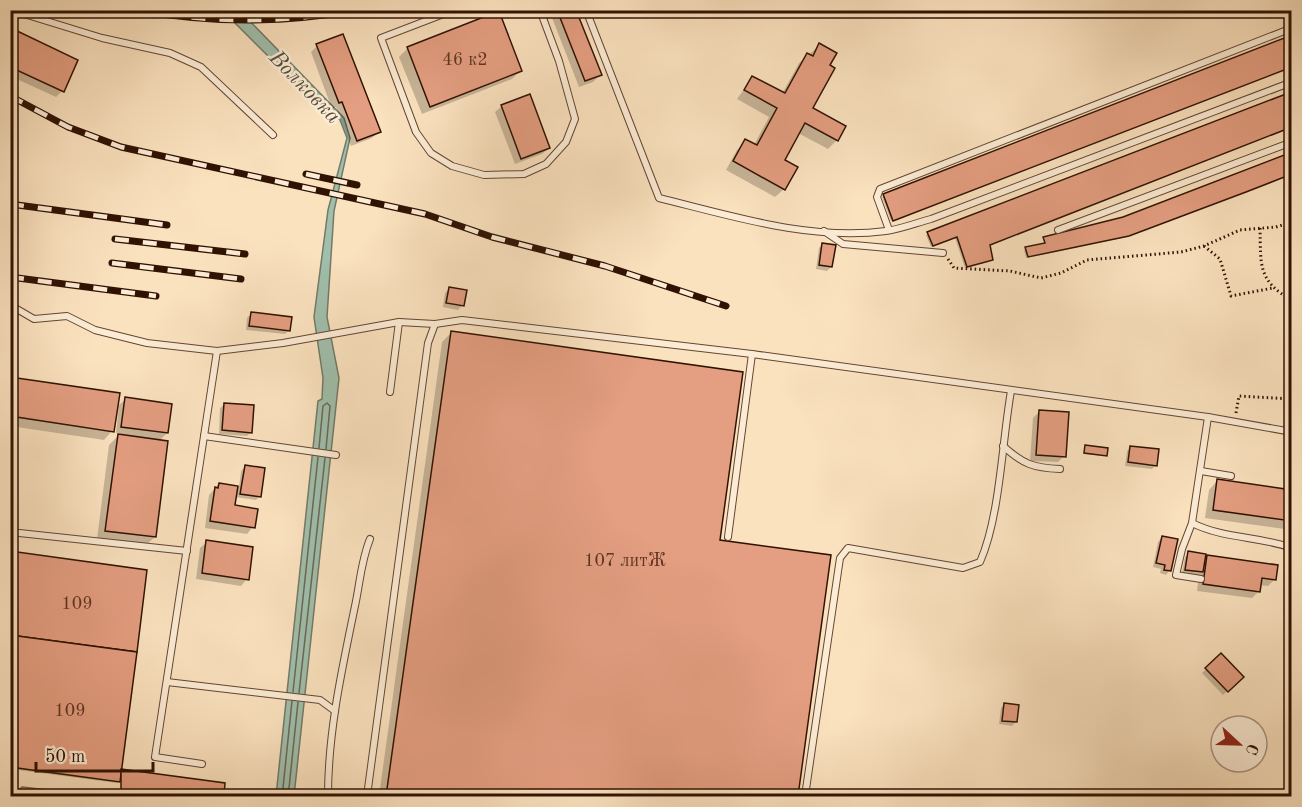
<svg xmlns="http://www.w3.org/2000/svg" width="1302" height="807" font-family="'Old Standard TT',serif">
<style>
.green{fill:#c0c391;stroke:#786a4a;stroke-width:1.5}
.water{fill:#a0bfac;stroke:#737a68;stroke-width:1.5}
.shadow{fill:#0003}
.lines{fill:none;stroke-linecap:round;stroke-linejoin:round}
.shore{stroke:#686858;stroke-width:1.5}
.building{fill:#e49e81;stroke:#301203;stroke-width:1.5}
.service-casing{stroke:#634632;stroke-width:8}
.path{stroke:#301203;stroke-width:3;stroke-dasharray:1.5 3;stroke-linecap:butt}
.service{stroke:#fcecd5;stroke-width:6}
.rail-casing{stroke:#301203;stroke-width:7}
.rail{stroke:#fcecd5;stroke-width:4.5;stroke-dasharray:14;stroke-linecap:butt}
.labels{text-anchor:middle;stroke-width:5;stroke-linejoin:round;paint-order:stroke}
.number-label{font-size:18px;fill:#5d3522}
.water-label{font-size:22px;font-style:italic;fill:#574f3e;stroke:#fcecd5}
</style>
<rect width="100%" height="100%" fill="#fbe2bf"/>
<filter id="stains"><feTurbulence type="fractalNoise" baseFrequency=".00333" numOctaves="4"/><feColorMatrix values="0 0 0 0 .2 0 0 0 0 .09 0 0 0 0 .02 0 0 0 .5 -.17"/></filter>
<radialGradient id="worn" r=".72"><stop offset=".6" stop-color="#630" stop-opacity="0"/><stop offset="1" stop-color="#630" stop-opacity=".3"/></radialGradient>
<polygon class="green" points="22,787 101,796 14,796 14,794"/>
<polygon class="water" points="223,11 240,11 344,118 350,138 334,211 327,317 339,378 294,796 276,796 318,401 322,399 323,378 314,317 328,210 347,138 340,120 276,64"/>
<g class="shadow">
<polygon points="549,10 574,10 600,75 593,82 579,87"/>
<polygon points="13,31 62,91 56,97 10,76 10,34"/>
<polygon points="820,45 811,109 837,140 828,149 798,133 783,160 784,189 775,197 726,170 737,150 746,141 754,145 769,117 737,99 753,77 782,94 799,63"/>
<polygon points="317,46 379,132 372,138 351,146 336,107 332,109 311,52"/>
<polygon points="408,48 520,71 512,79 422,114 399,57"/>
<polygon points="1292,67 891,221 882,197 884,195"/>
<polygon points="1291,94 1292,127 989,246 990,261 965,268 955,238 931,247 926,235"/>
<polygon points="502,106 549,148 542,154 515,164 495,112"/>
<polygon points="1243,193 1126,237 1026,258 1024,250 1044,244 1044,238"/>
<polygon points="823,244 831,267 827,271 816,269 819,248"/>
<polygon points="450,288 462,306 458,310 443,307 445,293"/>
<polygon points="251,314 289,330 285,334 246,330 247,318"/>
<polygon points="451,333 718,541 829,557 796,796 379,796 442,342"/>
<polygon points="10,379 112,431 104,440 10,426"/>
<polygon points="126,399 167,433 159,441 155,537 146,545 97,539 109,445 121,433 116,433 119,405"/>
<polygon points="225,404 251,432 247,436 219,434 220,408"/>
<polygon points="1039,412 1064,456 1058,462 1030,461 1033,418"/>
<polygon points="1085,446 1106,456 1083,454"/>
<polygon points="1131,447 1156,465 1152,469 1125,466 1127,451"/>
<polygon points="245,467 260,496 256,500 235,497 234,507 253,527 247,534 205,528 209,495 219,484 239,487 241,471"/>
<polygon points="1217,481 1292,491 1292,530 1205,518 1209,490"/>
<polygon points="1162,537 1170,570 1166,575 1160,573 1161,569 1153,567 1158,542"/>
<polygon points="207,542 247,579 241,586 196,579 200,548"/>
<polygon points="10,553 120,771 224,785 222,796 121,796 123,780 117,783 10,769"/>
<polygon points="1189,553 1203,561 1208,557 1275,579 1268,586 1259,585 1258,592 1252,598 1197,591 1199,576 1182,573 1185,557"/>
<polygon points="1221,655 1242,677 1223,695 1202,673"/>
<polygon points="1005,704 1016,722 1012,726 999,724 1001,708"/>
<polygon points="1292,732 1292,745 1285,738"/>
</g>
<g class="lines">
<g class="shore">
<polyline points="319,448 323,406 327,403 330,406 326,449"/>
<polyline points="293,692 318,457"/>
<polyline points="299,693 325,458"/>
<polyline points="292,701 283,788 286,791 289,788 298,702"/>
</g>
</g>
<g class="building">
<polygon points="557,10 576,10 602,75 585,81"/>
<polygon points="499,11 522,71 430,107 407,47"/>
<polygon points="13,29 78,60 64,92 10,67 10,35"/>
<polygon points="343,34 381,132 357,141 342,102 339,103 316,44"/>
<polygon points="1292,35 1292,67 893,221 883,194"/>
<polygon points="819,43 837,53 830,65 835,68 813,108 846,126 838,141 805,123 785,160 798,167 785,190 733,161 745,139 757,145 777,108 744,90 752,76 785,93 807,53 813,56"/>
<polygon points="1291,92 1292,127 990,245 993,260 967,267 957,237 933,246 927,232"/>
<polygon points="530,94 550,148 521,159 501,105"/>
<polygon points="1292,152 1292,174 1246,192 1129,236 1028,257 1025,247 1045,243 1043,237 1123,217"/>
<polygon points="822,243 836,245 832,267 819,265"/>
<polygon points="449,287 467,290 464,306 446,303"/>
<polygon points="251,312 292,317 290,331 249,326"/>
<polygon points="451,331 743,372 720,540 831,555 798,796 386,796"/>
<polygon points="10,377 120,393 114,432 10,416"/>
<polygon points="125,397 172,404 168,433 121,427"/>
<polygon points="224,403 254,405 252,433 222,430"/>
<polygon points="1039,410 1069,412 1066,457 1036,455"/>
<polygon points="118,434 168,441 156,537 105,531"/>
<polygon points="1085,445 1108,448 1107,456 1084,453"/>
<polygon points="1130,446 1159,449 1157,466 1128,462"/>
<polygon points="245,465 265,468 261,497 240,494"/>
<polygon points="1217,479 1292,490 1292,521 1213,510"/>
<polygon points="219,483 238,486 235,505 258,509 255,528 210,521 215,487 218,488"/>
<polygon points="1162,536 1178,539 1171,571 1164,570 1165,565 1156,563"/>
<polygon points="206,540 253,547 249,580 202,573"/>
<polygon points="10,551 147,570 137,652 10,635"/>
<polygon points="1188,551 1206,554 1203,572 1185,570"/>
<polygon points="1207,555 1278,565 1276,580 1262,578 1260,592 1203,584"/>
<polygon points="10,635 137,652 120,782 10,767"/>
<polygon points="1221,653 1244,677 1228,692 1205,668"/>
<polygon points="1004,703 1019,705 1017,722 1002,721"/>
<polygon points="121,769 225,783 224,796 121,795"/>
</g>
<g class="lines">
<g class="service-casing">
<g id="service">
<polyline points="11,10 102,38 170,53 201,67 273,135"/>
<polyline points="454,10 381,38 416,132 431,153 452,166 484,175 524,174 546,164 566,142 575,119 559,61 540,10"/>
<path d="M 586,10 L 659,198 C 732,216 810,241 886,231 C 901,229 916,223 931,219 L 1292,82"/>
<polyline points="889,230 877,197 880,189 1292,28"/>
<polyline points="1058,230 1292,142"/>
<polyline points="824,231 843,244 943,253"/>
<polyline points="10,305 34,319 67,316 95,330 147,343 217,351 283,343 399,322 435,324"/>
<polyline points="390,392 399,322"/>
<path d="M 1208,417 L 1192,523 C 1224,539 1259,536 1292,548"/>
<polyline points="204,436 336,455"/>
<path d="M 1003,446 C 1023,464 1033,468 1060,469"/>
<polyline points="1201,471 1231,476"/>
<polyline points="1192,523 1182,549 1176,575 1201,579"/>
<polyline points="10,532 187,551"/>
<polyline points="728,537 752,354"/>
<polyline points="167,682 320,700 335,711"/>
<polyline points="202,764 155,757 217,351"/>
<path d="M 328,796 C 328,732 342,669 355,606 C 360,583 361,561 370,539"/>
<polyline points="367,796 428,343 435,324 462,320 752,354 1208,417 1292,432"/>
<path d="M 805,796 L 840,558 L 848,548 L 963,568 L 980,562 C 1000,517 1002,442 1011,391"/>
</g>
</g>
<g class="path">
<path d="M 1260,228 C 1261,264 1257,281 1292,300"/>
<polyline points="1204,246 1220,259 1231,296 1273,288"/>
<polyline points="948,259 954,268 1010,271 1041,278 1061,273 1087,260 1181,252 1204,246 1240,230 1276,227 1292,222"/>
<polyline points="1236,413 1239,396 1292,399"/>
</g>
<use href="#service" class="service"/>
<g class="rail-casing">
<g id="rail">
<path d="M 136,10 C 210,23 281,24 355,10"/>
<polyline points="10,96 68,127 121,147 425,214 492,237 605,266 726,306"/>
<polyline points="306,174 357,185"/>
<polyline points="10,204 167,225"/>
<polyline points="115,239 245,254"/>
<polyline points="112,263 241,279"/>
<polyline points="10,277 156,296"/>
</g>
</g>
<use href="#rail" class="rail"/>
</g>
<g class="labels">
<g class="number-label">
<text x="465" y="65">46 к2</text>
<text x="625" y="566">107 литЖ</text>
<text x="77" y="609">109</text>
<text x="70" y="716">109</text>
</g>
<g class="water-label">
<text transform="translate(306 86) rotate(46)" y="8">Волковка</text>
</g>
</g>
<rect width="1302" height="807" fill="none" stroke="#fbe2bf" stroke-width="36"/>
<rect x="12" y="12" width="1278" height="783" fill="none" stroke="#301203" stroke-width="3"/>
<rect x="18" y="18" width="1266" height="771" fill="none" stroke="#301203" stroke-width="1.5"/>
<g transform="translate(1239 744) rotate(112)"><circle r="28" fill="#fcecd5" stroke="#aa9581" stroke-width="1.5"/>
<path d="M0-4.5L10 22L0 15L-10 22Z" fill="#8f2418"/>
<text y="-9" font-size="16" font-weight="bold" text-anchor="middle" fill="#301203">С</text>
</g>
<path d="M36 762v9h117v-9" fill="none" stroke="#301203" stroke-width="3"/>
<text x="45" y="762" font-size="18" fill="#301203" stroke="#fcecd5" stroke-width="4.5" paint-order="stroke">50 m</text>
<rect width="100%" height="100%" filter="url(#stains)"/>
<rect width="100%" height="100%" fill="url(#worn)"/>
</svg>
